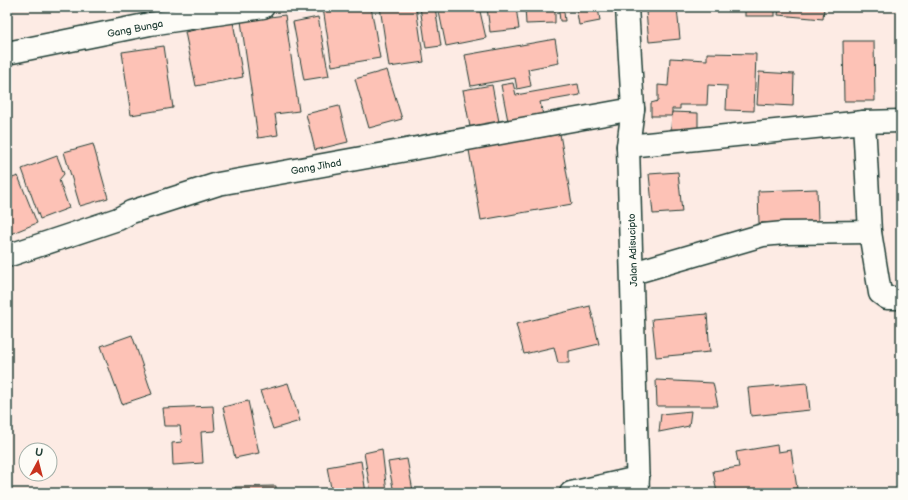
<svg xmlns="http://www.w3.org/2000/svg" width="908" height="500" font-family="'Balsamiq Sans',sans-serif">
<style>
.building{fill:#fdc2b6;stroke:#1f3d34}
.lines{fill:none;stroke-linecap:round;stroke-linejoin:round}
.minor-casing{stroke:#1f3d34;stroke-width:25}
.secondary-casing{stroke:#1f3d34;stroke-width:25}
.minor{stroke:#fdfcf7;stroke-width:22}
.secondary{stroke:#fdfcf7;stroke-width:22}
.labels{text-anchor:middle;stroke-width:3;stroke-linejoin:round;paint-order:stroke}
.street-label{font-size:10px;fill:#1f3d34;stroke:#fdfcf7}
</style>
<rect width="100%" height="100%" fill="#fdebe4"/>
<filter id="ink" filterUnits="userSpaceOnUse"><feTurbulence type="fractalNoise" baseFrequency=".025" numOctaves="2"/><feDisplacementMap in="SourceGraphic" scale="8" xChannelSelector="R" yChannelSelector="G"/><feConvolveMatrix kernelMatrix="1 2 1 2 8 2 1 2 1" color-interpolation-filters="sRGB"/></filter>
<g filter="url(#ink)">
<g class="building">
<polygon points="330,7 371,7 380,58 332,66 323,8"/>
<polygon points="380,7 416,7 424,62 389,67"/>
<polygon points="420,7 435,7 441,46 426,48"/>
<polygon points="438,7 479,7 486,38 446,46"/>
<polygon points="487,7 516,7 519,29 490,32"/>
<polygon points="525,7 555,7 555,23 526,24"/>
<polygon points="576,7 598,7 600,21 579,25"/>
<rect x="745" y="7" width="30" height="9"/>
<polygon points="779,7 824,7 823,19 778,15"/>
<polygon points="677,8 680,39 649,42 646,12"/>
<polygon points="559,12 564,12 565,21 560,21"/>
<polygon points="285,15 299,111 275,114 278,135 258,138 241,21"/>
<polygon points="318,17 329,76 304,80 293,22"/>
<polygon points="233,22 243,77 196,86 185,32"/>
<polygon points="555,39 559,63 528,69 531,86 517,89 515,78 471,86 465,55"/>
<polygon points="843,41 874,41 875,101 844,101"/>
<polygon points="164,46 173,108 131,115 122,52"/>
<polygon points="707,53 756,54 754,111 726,110 727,86 708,85 707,105 680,105 680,109 672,109 672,116 651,116 651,103 658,101 658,85 668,86 670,58 707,60"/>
<polygon points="387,70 402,119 369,128 355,79"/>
<polygon points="759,72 794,74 793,106 757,104"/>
<polygon points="513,83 516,95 578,84 580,95 540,102 543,115 508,121 501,85"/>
<polygon points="492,85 500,127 471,132 463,90"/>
<polygon points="339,106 348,142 315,150 306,114"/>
<polygon points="672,112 698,113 698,130 671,129"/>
<polygon points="560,134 572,204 481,220 469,150"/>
<polygon points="93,144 108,198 80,206 64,152"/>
<polygon points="57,156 64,174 59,180 69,208 40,219 22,169"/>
<polygon points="678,172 682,212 653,214 649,174"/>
<polygon points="18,176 37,223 8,235 7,180"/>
<polygon points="817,189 818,221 759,223 758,191"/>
<polygon points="590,306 599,344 569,351 569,363 558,363 554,347 524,354 516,324"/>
<polygon points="707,314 710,352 656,357 652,319"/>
<polygon points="132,335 152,394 122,404 101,346"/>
<polygon points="656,380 713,383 718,406 657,406"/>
<polygon points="288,383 300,421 273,429 260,391"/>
<polygon points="807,383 810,410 751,416 748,388"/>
<polygon points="248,401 259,453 235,458 223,407"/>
<polygon points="213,406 215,431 201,432 203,463 173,465 172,443 182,442 180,426 164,426 162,408"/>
<polygon points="691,411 689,426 659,432 661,414"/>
<polygon points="777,445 778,452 791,450 797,488 768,493 717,493 713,471 739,467 736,452"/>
<polygon points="382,449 387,493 371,493 364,453"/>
<polygon points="407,459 413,491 394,493 388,462"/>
<polygon points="361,461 366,493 332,493 327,467"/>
<polygon points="276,486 276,493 235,493 235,487"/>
</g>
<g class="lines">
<g class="minor-casing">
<g id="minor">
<polyline points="7,53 150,24 263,7"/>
<polyline points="864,122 870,232 880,293 887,298 901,298"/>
<polyline points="628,146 864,122 901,121"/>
<polyline points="7,256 118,219 131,212 218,184 633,109"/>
<polyline points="633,273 763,235 784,233 870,232"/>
<polyline points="571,493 638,478"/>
</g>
</g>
<g class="secondary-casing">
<polyline id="secondary" points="627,7 633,109 628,146 638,493"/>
</g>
<use href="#minor" class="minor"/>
<use href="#secondary" class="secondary"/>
</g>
</g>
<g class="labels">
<g class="street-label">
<text transform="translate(135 28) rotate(-11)" y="4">Gang Bunga</text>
<text transform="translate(316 166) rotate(-10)" y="4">Gang Jihad</text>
<text transform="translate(632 250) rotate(-92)" y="4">Jalan Adisucipto</text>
</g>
</g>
<rect width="908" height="500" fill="none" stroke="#fdfcf7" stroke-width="24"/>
<rect x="12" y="12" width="884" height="476" fill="none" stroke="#1f3d34" stroke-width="1.5" filter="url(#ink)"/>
<g transform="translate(38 462) rotate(7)"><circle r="19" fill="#fdfcf7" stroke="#a4b0a9"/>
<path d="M0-3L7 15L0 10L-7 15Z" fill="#c8321e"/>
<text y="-6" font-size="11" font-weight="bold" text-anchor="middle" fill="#1f3d34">U</text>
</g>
</svg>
